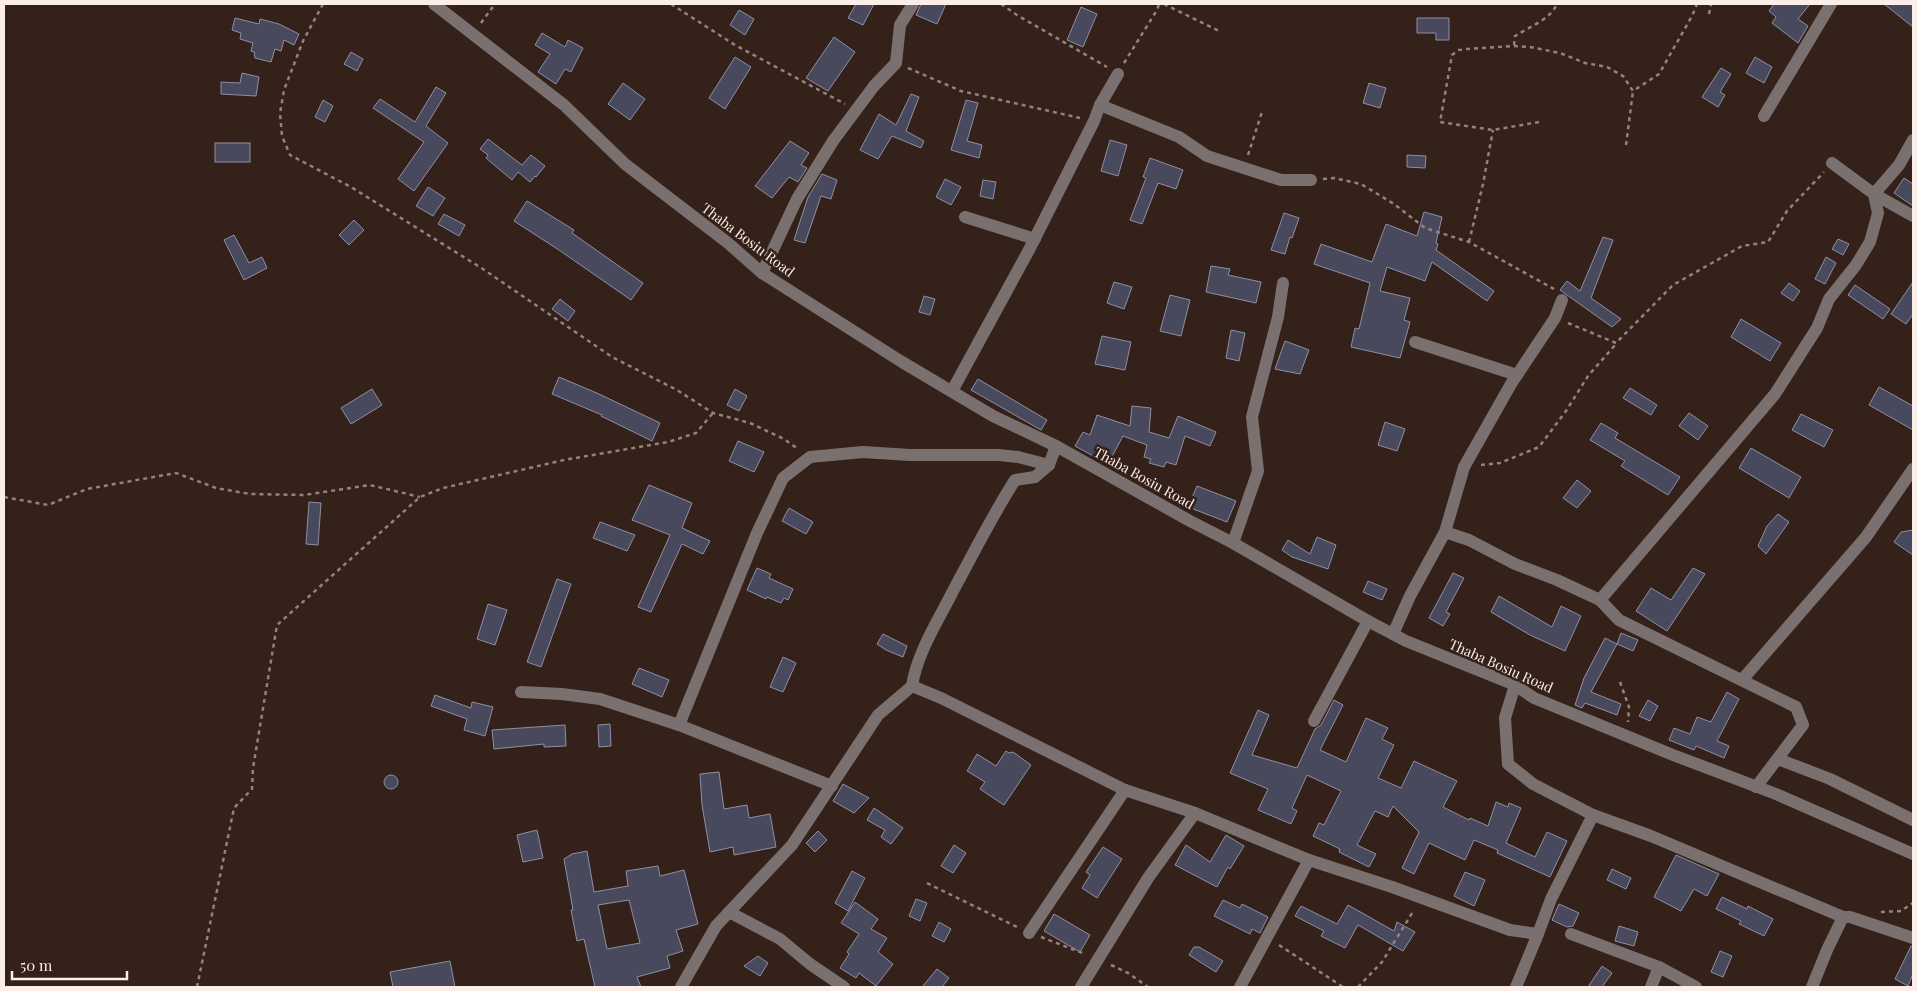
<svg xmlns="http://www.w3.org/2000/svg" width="1917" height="991" font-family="'Playfair Display',serif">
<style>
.building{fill:#49495d;stroke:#8f8fa5;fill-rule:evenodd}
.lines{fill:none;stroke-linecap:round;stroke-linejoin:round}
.path{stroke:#94837c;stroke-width:2.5;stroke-dasharray:4 4;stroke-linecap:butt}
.minor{stroke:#7b7070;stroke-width:12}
.labels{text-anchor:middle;stroke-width:5;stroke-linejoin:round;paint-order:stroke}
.street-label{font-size:14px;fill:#fbeee8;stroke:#342119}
</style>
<rect width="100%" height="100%" fill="#342119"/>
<g class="building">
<polygon points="856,4 874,4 863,25 848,18"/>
<polygon points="921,4 946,4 937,24 916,15"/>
<polygon points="1774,4 1810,4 1798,19 1808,26 1798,43 1772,23 1776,17 1769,11"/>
<polygon points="1884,4 1913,4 1913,27"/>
<polygon points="1081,7 1097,14 1083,47 1067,40"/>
<polygon points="739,10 754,19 745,35 730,25"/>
<polygon points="235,18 259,24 260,19 279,24 299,34 294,45 284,40 281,51 275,49 271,62 255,58 254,52 251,51 253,43 240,39 241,33 232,30"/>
<polygon points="1417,18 1449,18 1449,40 1436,40 1436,33 1417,33"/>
<polygon points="542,33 565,47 568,40 583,48 571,72 565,69 556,84 538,72 550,54 535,45"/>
<polygon points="834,37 855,52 828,91 806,78"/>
<polygon points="351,52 363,59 357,71 344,64"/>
<polygon points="735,57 751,67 725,109 709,98"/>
<polygon points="1755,57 1772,67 1764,83 1746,73"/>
<polygon points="1721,68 1731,74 1720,92 1725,95 1718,107 1702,97"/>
<polygon points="242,73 259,77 256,96 221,94 221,82 240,83"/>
<polygon points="623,83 645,99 630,120 608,104"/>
<polygon points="1369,83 1386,88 1380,108 1363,103"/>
<polygon points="436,87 446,93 426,126 448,143 414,191 398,179 424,142 373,108 380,99 415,122"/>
<polygon points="911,94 919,97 906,131 924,141 921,148 892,136 878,159 860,150 879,114 896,125"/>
<polygon points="323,100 333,106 325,122 315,117"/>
<polygon points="966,100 978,103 967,141 982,145 979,158 951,150"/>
<polygon points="488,139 522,165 531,155 545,166 536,177 535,176 530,182 518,172 512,180 486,158 488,155 480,149"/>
<polygon points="1110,140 1127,145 1118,176 1101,171"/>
<polygon points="790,141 809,153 801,165 807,168 798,182 789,177 772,198 755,186"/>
<rect x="215" y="143" width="35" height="19"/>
<polygon points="1407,155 1426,156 1425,168 1407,167"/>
<polygon points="1150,158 1183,170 1176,189 1158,183 1142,224 1130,220 1146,178 1143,177"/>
<polygon points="822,174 837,180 831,199 821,196 805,243 794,240 808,197"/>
<polygon points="1904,178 1913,184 1913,206 1894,193"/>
<polygon points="945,179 961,187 951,205 936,197"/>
<polygon points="983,180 996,182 993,199 980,196"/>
<polygon points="428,187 445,198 433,216 416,206"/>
<polygon points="527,201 574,230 572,233 643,283 631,300 559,250 514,221"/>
<polygon points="1424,212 1442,217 1436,243 1438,244 1436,250 1494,291 1487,301 1432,262 1425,281 1387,267 1380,291 1410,298 1404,320 1410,322 1400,358 1351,347 1355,328 1359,329 1370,283 1314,264 1321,244 1372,262 1386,224 1417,236"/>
<polygon points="1284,213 1299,218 1292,238 1290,237 1285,254 1271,250"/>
<polygon points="444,214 465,225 459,236 438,224"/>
<polygon points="354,220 364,230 349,245 339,235"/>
<polygon points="234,235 249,263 262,257 267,268 244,280 224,240"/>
<polygon points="1603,237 1613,240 1591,298 1621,319 1612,327 1560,290 1567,281 1580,291"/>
<polygon points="1838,239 1849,244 1843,255 1832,249"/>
<polygon points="1826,257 1836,263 1825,284 1815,279"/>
<polygon points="1211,266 1230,269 1228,275 1261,282 1256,303 1206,292"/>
<polygon points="1114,282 1132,287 1124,309 1107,303"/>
<polygon points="1913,282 1913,314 1906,324 1891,314"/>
<polygon points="1789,283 1800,291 1793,301 1781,293"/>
<polygon points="1855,285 1890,309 1883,319 1848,295"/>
<polygon points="1170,295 1190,300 1181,336 1160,331"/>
<polygon points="924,296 935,299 930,315 919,312"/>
<polygon points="560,299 575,311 568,321 552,309"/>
<polygon points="1741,319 1781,343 1770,361 1731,337"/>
<polygon points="1231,330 1245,333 1239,361 1226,358"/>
<polygon points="1102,336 1131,342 1125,370 1095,364"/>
<polygon points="1285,341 1309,350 1300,374 1275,369"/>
<polygon points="559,377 599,394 660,423 652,441 601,416 602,415 552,394"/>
<polygon points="978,379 1047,420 1041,430 971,390"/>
<polygon points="1879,387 1913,406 1913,430 1869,405"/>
<polygon points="1630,388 1657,405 1651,415 1623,398"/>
<polygon points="372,389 382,405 351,424 341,408"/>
<polygon points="735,389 747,396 739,411 727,405"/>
<polygon points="1132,406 1151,408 1149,432 1169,438 1178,416 1216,432 1210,446 1185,436 1176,465 1166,462 1164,467 1149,463 1151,459 1144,457 1147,445 1123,436 1108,464 1075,446 1083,432 1090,435 1097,415 1130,426"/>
<polygon points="1689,413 1708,426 1698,440 1679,426"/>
<polygon points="1801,414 1833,430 1824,447 1792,430"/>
<polygon points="1385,422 1405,429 1397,451 1378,445"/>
<polygon points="1601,423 1618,433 1615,438 1680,477 1668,495 1621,466 1625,461 1590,440"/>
<polygon points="738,441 764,452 754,472 729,461"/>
<polygon points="1751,448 1801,477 1789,498 1739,468"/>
<polygon points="1577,480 1591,491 1577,508 1563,498"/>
<polygon points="649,485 692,503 682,528 710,541 703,554 682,544 651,612 638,607 670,535 632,520"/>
<polygon points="1197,486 1236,501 1227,522 1188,507"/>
<polygon points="309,502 321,503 318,545 306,544"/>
<polygon points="789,508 813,522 806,534 782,521"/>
<polygon points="1778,514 1789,522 1766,554 1758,546 1767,526"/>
<polygon points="600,522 635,535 627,551 593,538"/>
<polygon points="1913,530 1913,555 1894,542 1901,532"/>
<polygon points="1317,537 1336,545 1328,569 1292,557 1282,550 1288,540 1310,554"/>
<polygon points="757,568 771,574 769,578 793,589 788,600 784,598 781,603 767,597 766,599 747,590"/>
<polygon points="1693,568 1705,574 1667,631 1636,611 1651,588 1671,600"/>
<polygon points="1453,573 1464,578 1446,612 1450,614 1443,626 1429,618"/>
<polygon points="557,579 571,584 541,667 527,662"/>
<polygon points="1368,581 1387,589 1382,600 1363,592"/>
<polygon points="1499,596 1552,627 1561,606 1581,616 1565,651 1530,635 1491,612"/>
<polygon points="488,604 507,610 495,645 477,639"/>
<polygon points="1621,633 1638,640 1633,651 1617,644"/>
<polygon points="883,634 907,646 903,657 886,650 877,644"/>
<polygon points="1605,638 1617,644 1591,692 1621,704 1617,715 1585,703 1582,708 1575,705 1584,678"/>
<polygon points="783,657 796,663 783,692 770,687"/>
<polygon points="639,668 669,680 662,697 632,684"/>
<polygon points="1727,692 1739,699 1717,741 1729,746 1724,758 1696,746 1694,750 1669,740 1674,728 1690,734 1697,717 1711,722"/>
<polygon points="435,695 471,708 472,702 493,707 485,736 464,730 467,719 431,706"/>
<polygon points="1334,700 1343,705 1320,750 1346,762 1366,718 1388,728 1382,739 1394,745 1378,778 1401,788 1414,761 1457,781 1443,807 1469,820 1470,818 1488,826 1496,802 1508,807 1509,803 1521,808 1506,843 1535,857 1547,832 1567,841 1550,877 1497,853 1498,850 1474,840 1465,860 1429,843 1414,874 1402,868 1419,832 1393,806 1388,817 1375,811 1357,845 1376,854 1369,867 1339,852 1340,849 1313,836 1319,823 1324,825 1341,791 1307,775 1292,808 1297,811 1291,824 1258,810 1268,789 1230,773 1258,710 1269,715 1252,755 1297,768 1315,729 1321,725"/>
<polygon points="1648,700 1658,706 1650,721 1639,716"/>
<polygon points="610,724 611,746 599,747 598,725"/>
<polygon points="565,725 566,746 544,747 544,744 494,749 492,730"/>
<polygon points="1006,751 1009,753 1013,752 1031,765 1004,805 980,789 985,782 967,771 977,754 996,766"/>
<polygon points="719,772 724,809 747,805 749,818 770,814 776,847 734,855 733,847 710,852 702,805 700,774"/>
<circle cx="391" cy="782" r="7"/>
<polygon points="843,784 869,798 854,813 833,801"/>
<polygon points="874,808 903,828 891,844 881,837 885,830 867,820"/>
<polygon points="537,830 543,858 523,862 517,835"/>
<polygon points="818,831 827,840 815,852 806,843"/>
<polygon points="1226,835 1244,846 1230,869 1228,867 1217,887 1175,865 1186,845 1210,862"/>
<polygon points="954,845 966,853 953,873 941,866"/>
<polygon points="1103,847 1122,859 1097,898 1082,888 1090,875 1086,872"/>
<path d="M 587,851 L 594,892 L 628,886 L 626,871 L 658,866 L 660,876 L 684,870 L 698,924 L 676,930 L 683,951 L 667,956 L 670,968 L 637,977 L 641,987 L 595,987 L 584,939 L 577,941 L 571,910 L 573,910 L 564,859 L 572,854 ZM 629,900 L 640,943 L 607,949 L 598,905 Z"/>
<polygon points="1676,855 1719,874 1707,896 1694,889 1681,911 1654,897"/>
<polygon points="1612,869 1631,878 1626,889 1607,880"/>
<polygon points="852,871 865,878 848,911 835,903"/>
<polygon points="1465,872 1485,880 1474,906 1454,896"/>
<polygon points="1722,897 1747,909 1748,906 1773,919 1764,936 1739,924 1741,921 1716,909"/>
<polygon points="916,899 927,903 920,921 909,916"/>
<polygon points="1223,900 1240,908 1242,904 1268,917 1260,933 1252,929 1250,934 1214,916"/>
<polygon points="855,902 878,919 871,929 887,938 878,952 893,964 876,986 859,973 856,978 840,968 849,954 847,952 859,934 841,923"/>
<polygon points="1559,904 1579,913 1573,926 1567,927 1552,920"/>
<polygon points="1348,905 1394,931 1397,922 1415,932 1403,951 1358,925 1345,948 1321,936 1324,931 1295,916 1301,906 1337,924"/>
<polygon points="1054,914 1090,935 1080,952 1044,931"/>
<polygon points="939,922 951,929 944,942 932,936"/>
<polygon points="1619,926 1638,932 1634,946 1615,941"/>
<polygon points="1911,946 1913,946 1913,974 1908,986 1895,979"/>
<polygon points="1194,947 1199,947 1223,961 1216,972 1189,955"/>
<polygon points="1720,951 1732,956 1723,977 1711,972"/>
<polygon points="758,956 768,963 760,976 744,966"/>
<polygon points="450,961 455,987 393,987 390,972"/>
<polygon points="1602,966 1612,973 1602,987 1588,987"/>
<polygon points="937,969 949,978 942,987 922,987"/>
</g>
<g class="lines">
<g class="path">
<polyline points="323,4 303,41 284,90 280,113 282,136 290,155 351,187 483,269 612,357 677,390 713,413 750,423 784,439 798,449"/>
<polyline points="671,4 735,45 845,104"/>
<polyline points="1001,4 1017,15 1107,67"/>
<polyline points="1164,4 1219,31"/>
<polyline points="1709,14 1711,4"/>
<polyline points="481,23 495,4"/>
<path d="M 1514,45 L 1515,36 C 1529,27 1551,19 1557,4"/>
<polyline points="1124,63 1157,10 1159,4"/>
<polyline points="908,68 961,91 1080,118"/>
<polyline points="1539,122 1493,130 1440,122 1452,55 1459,50 1467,49 1514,46 1530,47 1560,53 1585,63 1607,67 1623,76 1633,91 1659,74 1692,16 1697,4"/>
<polyline points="1626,145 1633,91"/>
<polyline points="1248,155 1262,112"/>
<polyline points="1323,179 1334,178 1361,184 1394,204 1425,228 1469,242 1554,289"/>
<polyline points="1469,242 1483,184 1493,130"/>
<polyline points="1568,323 1616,343 1673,285 1742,246 1768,242 1787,211 1824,172"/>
<polyline points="1481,465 1500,463 1539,447 1566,411 1588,376 1616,344"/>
<polyline points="4,497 48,505 87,489 176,473 216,488 250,494 304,495 370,485 420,497"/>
<polyline points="1620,682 1629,707 1628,722"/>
<polyline points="927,883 1017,927"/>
<polyline points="1881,912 1901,911 1913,903"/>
<polyline points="1041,937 1085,954"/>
<polyline points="1279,945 1343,987"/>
<polyline points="1111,965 1128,973 1148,987"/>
<polyline points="197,987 234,808 252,789 253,768 277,625 420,497 443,488 564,460 668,442 696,433 713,413"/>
<polyline points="1358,987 1382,962 1414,910"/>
</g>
<g class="minor">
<polyline points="434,4 564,105 625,164 728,243 762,273 902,362 993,416 1056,446 1190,521 1233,543 1368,621 1406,641 1515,685 1534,698 1673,755 1776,794 1913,854"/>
<polyline points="1100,105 1179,137 1207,156 1281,180 1311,180"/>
<polyline points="1764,116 1831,4"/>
<polyline points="1832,163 1874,194 1913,216"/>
<polyline points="965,217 1035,239"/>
<polyline points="762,273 797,199 833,141 874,86 896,63 900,25 913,4"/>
<polyline points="1415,342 1517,375"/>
<polyline points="952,391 1029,250 1094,121 1100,105 1118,74"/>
<polyline points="1445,532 1469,540 1515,564 1557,580 1600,600"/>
<polyline points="1233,543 1258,471 1252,417 1278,317 1283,283"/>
<polyline points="1393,634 1410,596 1445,532 1464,467 1511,384 1555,318 1562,300"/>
<polyline points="1742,680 1866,537 1913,469"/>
<polyline points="1515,685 1505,718 1508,764 1533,784 1593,815 1651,836 1843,917 1850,917 1913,938"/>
<polyline points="912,686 941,698 1125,790 1195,813 1309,860 1392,887 1510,930 1538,934"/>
<polyline points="521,692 562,694 600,699 679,725 832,786"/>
<polyline points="1314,721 1368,621"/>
<polyline points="679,725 757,533 783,478 810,457 863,452 910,455 999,455 1018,457 1049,465 1056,446"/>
<polyline points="1778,759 1830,779 1913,820"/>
<polyline points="1756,787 1803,725 1796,707 1619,620 1600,600 1775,394 1817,328 1829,299 1856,265 1870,242 1878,213 1874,194 1899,165 1913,140"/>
<polyline points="729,912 780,939 810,964 844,987"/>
<polyline points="1029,933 1125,790"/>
<polyline points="1571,934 1659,967 1696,987"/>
<path d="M 681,987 L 716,926 L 792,845 L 878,715 L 912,686 C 917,653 938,621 953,591 C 973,554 992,516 1015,480 L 1035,477 L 1049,465"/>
<polyline points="1081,987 1148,878 1195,813"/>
<polyline points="1240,987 1309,860"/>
<polyline points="1516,987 1538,934 1551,899 1593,815"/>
<polyline points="1651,987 1659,967"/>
<polyline points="1812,987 1827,950 1843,917"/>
</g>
</g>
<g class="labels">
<g class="street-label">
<text transform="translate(748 240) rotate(37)" y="5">Thaba Bosiu Road</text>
<text transform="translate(1144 478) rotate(29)" y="5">Thaba Bosiu Road</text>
<text transform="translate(1501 666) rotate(24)" y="5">Thaba Bosiu Road</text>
</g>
</g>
<rect width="1917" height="991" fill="none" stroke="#fbeee8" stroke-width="10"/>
<path d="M12 971v8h115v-8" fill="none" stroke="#fbeee8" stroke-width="2.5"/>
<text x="20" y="971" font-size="15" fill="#fbeee8" stroke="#342119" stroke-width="4" paint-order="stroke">50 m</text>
</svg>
